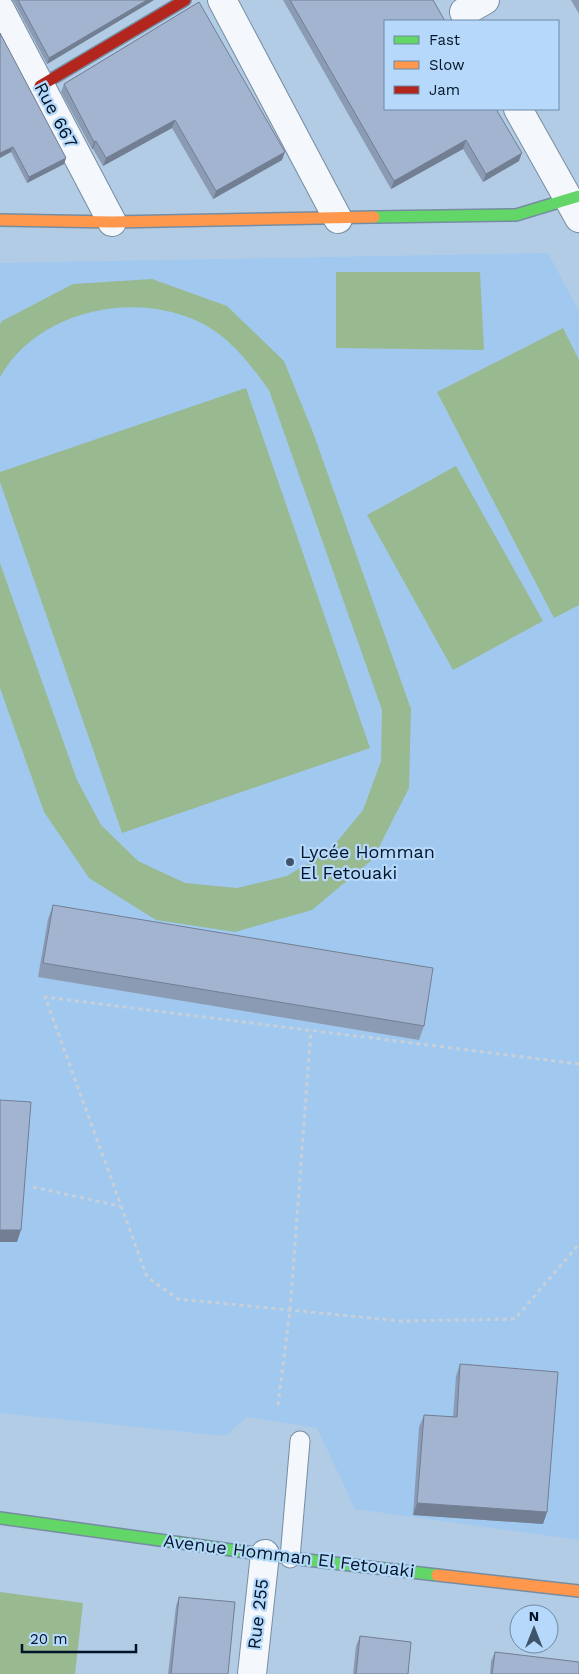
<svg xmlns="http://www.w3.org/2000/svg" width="579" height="1674" font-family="'Work Sans',sans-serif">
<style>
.built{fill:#a1c9ef}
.green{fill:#99b991}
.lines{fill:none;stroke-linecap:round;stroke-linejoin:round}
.lane-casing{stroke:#768da1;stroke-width:21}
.street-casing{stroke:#768da1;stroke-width:30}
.fast-casing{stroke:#768da1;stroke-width:14}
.slow-casing{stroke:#768da1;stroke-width:14}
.jam-casing{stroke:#768da1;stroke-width:14}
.path{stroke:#c7cfd8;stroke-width:3;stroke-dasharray:4 4;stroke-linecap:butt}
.lane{stroke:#f4f7fb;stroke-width:19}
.street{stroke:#f4f7fb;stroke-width:28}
.fast{stroke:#63d668;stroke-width:11}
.slow{stroke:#ff974d;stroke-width:11}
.jam{stroke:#b3261e;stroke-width:11}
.wall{fill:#8c9bb4}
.shaded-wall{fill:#727e92}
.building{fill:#a3b4d1;stroke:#727e92}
.poi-dot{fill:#3f546a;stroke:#b6d9fb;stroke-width:2}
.labels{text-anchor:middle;stroke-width:4.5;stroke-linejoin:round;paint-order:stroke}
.street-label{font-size:18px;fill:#001428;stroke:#b6d9fb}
.poi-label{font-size:18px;fill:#001428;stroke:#b6d9fb;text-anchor:start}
</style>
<rect width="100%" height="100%" fill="#b3cce5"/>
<polygon class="built" points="548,253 579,311 579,1540 355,1509 317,1428 247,1417 225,1436 0,1413 0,263"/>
<g class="green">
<polygon points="336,272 480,272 484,350 336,348"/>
<path d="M 152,279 L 227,306 L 284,361 L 314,435 L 411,709 L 409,788 L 373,859 L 312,910 L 235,932 L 156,920 L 89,878 L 44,812 L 0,688 L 0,563 L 77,780 L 101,825 L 138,861 L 185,883 L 237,888 L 287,876 L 331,849 L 363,810 L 381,761 L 382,710 L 269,390 C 249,363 228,334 195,320 C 129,291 37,312 0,377 L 0,324 L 2,321 L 73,284 Z"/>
<polygon points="563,328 579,360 579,605 554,618 437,392"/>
<polygon points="246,388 370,748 122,833 0,482 0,472"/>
<polygon points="456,466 543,621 453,670 367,515"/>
<polygon points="0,1592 83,1603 75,1674 0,1674"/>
</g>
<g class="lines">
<g class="lane-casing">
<polyline id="lane" points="290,1558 300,1441"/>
</g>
<g class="street-casing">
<g id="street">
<polyline points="222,0 338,219"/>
<polyline points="0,9 112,222"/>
<polyline points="464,12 485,0"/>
<polyline points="518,109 579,218"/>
<polyline points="252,1674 265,1554"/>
</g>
</g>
<g class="fast-casing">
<g id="fast">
<polyline points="374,217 516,215 579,196"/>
<polyline points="0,1518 290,1558 437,1575"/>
</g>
</g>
<g class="slow-casing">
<g id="slow">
<polyline points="0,220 112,222 374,217"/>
<polyline points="437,1575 579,1591"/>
</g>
</g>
<g class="jam-casing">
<polyline id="jam" points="40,86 185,0"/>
</g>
<g class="path">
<polyline points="579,1064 45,997 147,1277 178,1299 401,1321 515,1319 579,1244"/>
<polyline points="33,1187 120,1206"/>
<polyline points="278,1405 290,1310 311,1030"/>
</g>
<use href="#lane" class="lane"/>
<use href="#street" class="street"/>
<use href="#fast" class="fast"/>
<use href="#slow" class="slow"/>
<use href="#jam" class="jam"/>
</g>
<g class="wall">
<polygon points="12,0 154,0 47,64 14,2"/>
<polygon points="283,0 433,0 519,161 483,182 463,149 391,189"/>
<polygon points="571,0 579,0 579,14"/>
<polygon points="199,2 282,160 213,199 172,128 103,166 93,149 92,149 61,92 64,84"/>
<polygon points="0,33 66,158 64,164 27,183 11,152"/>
<polygon points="53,905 424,1026 419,1040 38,977 48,919"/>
<polygon points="460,1364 547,1512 543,1524 413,1515 419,1427 424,1415 453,1417 456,1376"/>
<polygon points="179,1597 228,1674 168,1674 176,1606"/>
<polygon points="360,1636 408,1674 353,1674 356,1646"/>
<polygon points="495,1652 579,1674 490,1674 491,1661"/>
</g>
<g class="shaded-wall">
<polygon points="147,0 154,0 47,64 49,58"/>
<polygon points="175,120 172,128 103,166 106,158"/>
<polygon points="466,140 463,149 391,189 394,181"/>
<polygon points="96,141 93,149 92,149 94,142"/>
<polygon points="13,147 11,152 0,158 0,153"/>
<polygon points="285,152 282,160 213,199 216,191"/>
<polygon points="522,153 519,161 483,182 486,174"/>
<polygon points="66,158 64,164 27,183 29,177"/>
<polygon points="0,1230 21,1230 17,1242 0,1242"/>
<polygon points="417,1503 547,1512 543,1524 413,1515"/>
</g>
<g class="building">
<polygon points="18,0 147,0 49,58"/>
<polygon points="290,0 433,0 445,21 385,21 385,109 496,109 522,153 486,174 466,140 394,181"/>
<polygon points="199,2 285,152 216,191 175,120 106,158 96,141 94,142 64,84"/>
<polygon points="0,33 66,158 29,177 13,147 0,153"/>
<polygon points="53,905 433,968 424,1026 43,963"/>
<polygon points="0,1100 31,1102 21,1230 0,1230"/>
<polygon points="460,1364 558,1372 547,1512 417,1503 424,1415 457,1417"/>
<polygon points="179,1597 235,1602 228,1674 171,1674"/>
<polygon points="360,1636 411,1642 408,1674 356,1674"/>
<polygon points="495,1652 579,1662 579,1674 492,1674"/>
</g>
<circle class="poi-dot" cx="290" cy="862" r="5"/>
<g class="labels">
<g class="street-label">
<text transform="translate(56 115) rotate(62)" y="6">Rue 667</text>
<text transform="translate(289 1556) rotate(7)" y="6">Avenue Homman El Fetouaki</text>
<text transform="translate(258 1614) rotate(-83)" y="6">Rue 255</text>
</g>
<g class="poi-label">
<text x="300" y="858">Lycée Homman<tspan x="300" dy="21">El Fetouaki</tspan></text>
</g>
</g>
<rect x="384" y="20" width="175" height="90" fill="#b6d9fb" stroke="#6d8aa7"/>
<rect x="394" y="36" width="25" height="8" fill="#63d668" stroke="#6d8aa7"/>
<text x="429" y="45" font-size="15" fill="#001428">Fast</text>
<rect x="394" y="61" width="25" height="8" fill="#ff974d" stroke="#6d8aa7"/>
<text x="429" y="70" font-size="15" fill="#001428">Slow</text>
<rect x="394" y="86" width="25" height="8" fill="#b3261e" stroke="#6d8aa7"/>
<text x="429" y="95" font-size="15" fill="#001428">Jam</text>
<g transform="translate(534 1629)"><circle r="24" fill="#b6d9fb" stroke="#6d8aa7"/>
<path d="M0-4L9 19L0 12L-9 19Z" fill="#3f546a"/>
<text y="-8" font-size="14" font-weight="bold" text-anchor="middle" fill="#001428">N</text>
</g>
<path d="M22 1644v8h114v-8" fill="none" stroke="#001428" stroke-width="2.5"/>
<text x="30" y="1644" font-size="15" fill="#001428" stroke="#b6d9fb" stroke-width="4" paint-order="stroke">20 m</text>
</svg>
